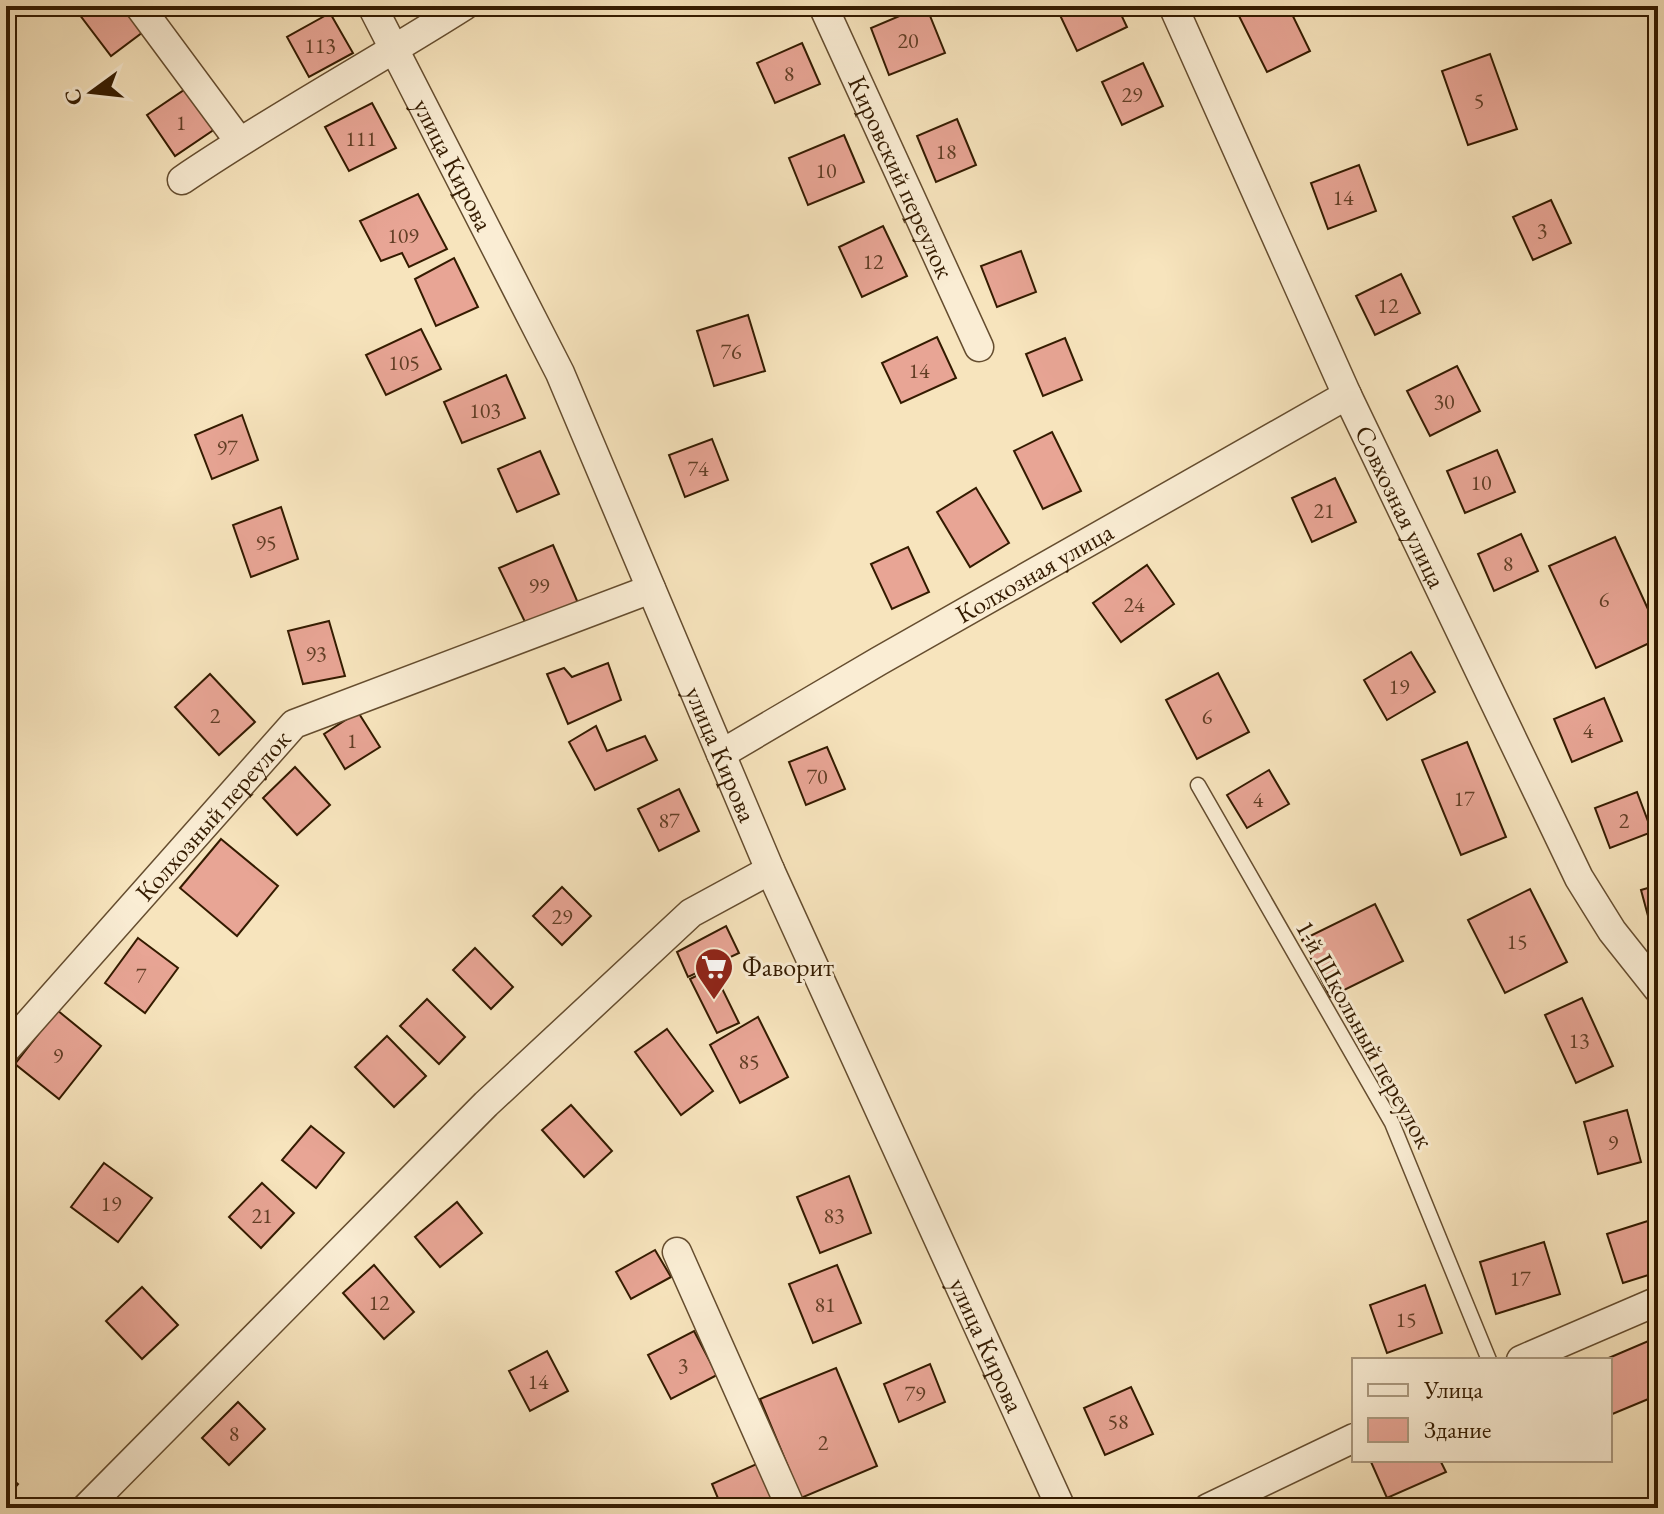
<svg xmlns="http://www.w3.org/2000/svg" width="1664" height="1514" font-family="'EB Garamond',serif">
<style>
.building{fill:#e8a595;stroke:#341b00;stroke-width:2}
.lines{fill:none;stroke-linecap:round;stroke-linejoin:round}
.lane-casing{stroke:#654d2f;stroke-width:17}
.street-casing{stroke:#654d2f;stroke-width:31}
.lane{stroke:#faedd4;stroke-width:14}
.street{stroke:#faedd4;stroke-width:28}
.labels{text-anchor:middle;stroke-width:6;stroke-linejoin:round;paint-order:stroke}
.number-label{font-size:22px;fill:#613e25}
.street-label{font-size:26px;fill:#341b00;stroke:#faedd4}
.poi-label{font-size:26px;fill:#341b00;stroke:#faedd4;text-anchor:start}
</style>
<rect width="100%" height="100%" fill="#f7e4bd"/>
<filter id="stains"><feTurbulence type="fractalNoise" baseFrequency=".0025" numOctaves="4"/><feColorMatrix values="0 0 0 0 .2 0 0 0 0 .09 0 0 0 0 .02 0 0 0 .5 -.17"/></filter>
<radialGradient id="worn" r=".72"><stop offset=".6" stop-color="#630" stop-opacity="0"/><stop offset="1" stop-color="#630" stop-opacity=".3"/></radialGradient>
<g class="building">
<polygon points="73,6 123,6 143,32 111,56"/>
<polygon points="923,6 926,6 945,53 889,75 871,28"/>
<polygon points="1069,6 1117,6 1127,27 1077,51 1058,11"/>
<polygon points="1254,6 1288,6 1310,51 1267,72 1238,14"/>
<polygon points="330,13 353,53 309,77 287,37"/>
<polygon points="802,43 820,84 775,103 757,63"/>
<polygon points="1490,54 1517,129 1468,145 1442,71"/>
<polygon points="1143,63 1163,106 1122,125 1102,82"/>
<polygon points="187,88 215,129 175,156 147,115"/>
<polygon points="372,103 396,148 349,171 325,127"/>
<polygon points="957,119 976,165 936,182 917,136"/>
<polygon points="844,135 864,182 808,205 789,158"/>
<polygon points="1359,165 1376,211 1328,229 1311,183"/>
<polygon points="418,194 447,249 409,267 402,253 381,261 360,221"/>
<polygon points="1551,200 1571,243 1533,260 1513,217"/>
<polygon points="883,226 907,276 862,297 839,247"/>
<polygon points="1021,251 1036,292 997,307 981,266"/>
<polygon points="454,258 478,307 436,326 415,279"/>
<polygon points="1401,274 1420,313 1375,335 1356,296"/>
<polygon points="748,315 765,371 714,386 697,331"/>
<polygon points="421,329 441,369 386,395 366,355"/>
<polygon points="937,337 956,378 901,403 882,363"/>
<polygon points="1065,338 1082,380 1043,396 1026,354"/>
<polygon points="1457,366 1480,411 1430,436 1407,391"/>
<polygon points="506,375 525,418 462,443 444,402"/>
<polygon points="242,415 258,460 212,479 195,435"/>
<polygon points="1052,432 1081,491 1043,509 1014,451"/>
<polygon points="712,439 728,480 685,497 669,455"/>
<polygon points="1497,450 1515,492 1465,513 1447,471"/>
<polygon points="540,451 559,494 517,512 498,469"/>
<polygon points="1335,478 1356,522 1312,542 1292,498"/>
<polygon points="976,488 1009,543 970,567 937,512"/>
<polygon points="281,507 298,559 251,577 233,525"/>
<polygon points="1521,534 1538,571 1494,591 1478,554"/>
<polygon points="1615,537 1658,631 1658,639 1596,668 1549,566"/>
<polygon points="553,545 578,603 526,624 499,568"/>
<polygon points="908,547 929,592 892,609 871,564"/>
<polygon points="1147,565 1174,604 1121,642 1093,603"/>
<polygon points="329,621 345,676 303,684 288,631"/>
<polygon points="1411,652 1435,692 1387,720 1364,680"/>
<polygon points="608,663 621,700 568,724 547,674 564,668 572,677"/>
<polygon points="1218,673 1249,732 1197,759 1166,700"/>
<polygon points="210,674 255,722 219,755 175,707"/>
<polygon points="1604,698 1622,741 1572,762 1554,719"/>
<polygon points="358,712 380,747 345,769 324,734"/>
<polygon points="596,726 607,751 645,736 657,760 595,790 569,742"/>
<polygon points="1467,742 1506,837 1461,855 1422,760"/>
<polygon points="827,747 845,789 806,805 789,762"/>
<polygon points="295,767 330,805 297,835 263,798"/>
<polygon points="1269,770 1289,804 1247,828 1227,795"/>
<polygon points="679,789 699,831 659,851 638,809"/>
<polygon points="1637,792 1652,832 1610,848 1595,808"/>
<polygon points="221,839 278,886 237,936 180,888"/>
<polygon points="1658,885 1658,953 1641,890"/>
<polygon points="562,887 591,916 562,945 533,916"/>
<polygon points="1530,889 1567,962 1505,993 1468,920"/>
<polygon points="1375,904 1403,961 1330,997 1302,940"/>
<polygon points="726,926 739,953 688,977 677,952"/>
<polygon points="138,938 178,968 145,1013 105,983"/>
<polygon points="475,948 513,987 491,1009 453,970"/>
<polygon points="712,968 739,1023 717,1033 690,979"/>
<polygon points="1582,998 1613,1066 1576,1083 1545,1015"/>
<polygon points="427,999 465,1037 439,1064 400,1026"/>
<polygon points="57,1010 101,1046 59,1099 15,1064"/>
<polygon points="758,1017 788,1077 740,1103 710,1045"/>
<polygon points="667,1029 713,1091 681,1115 635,1052"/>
<polygon points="387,1036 426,1076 394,1107 355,1067"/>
<polygon points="571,1105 612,1151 584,1177 542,1130"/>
<polygon points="1627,1110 1641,1162 1598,1174 1584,1122"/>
<polygon points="311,1126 344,1153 316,1188 282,1160"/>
<polygon points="104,1163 152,1198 118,1242 71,1207"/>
<polygon points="849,1176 871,1233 820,1253 797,1197"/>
<polygon points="262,1183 294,1213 261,1248 229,1217"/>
<polygon points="457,1202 482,1233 440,1267 415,1237"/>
<polygon points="1654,1219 1658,1230 1658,1272 1623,1283 1607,1234"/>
<polygon points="1544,1242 1560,1294 1496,1314 1480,1262"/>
<polygon points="655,1250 671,1277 631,1299 616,1272"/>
<polygon points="374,1265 414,1312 384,1339 343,1293"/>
<polygon points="837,1265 861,1323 813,1343 789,1284"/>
<polygon points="1425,1285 1442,1333 1387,1353 1370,1305"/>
<polygon points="142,1287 178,1325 142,1359 106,1321"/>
<polygon points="694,1331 717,1375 671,1399 648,1355"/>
<polygon points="1653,1339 1658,1351 1658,1395 1610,1415 1610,1360 1604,1360"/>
<polygon points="547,1351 568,1391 530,1411 509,1371"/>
<polygon points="930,1364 945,1402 899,1422 884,1384"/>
<polygon points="836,1368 877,1466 801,1498 760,1399"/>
<polygon points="1131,1387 1153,1434 1105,1455 1084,1408"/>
<polygon points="238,1402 265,1429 229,1465 202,1438"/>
<polygon points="1375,1460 1440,1460 1446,1472 1387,1498 1371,1462"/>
<polygon points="761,1462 778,1501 763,1508 722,1508 712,1484"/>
<polygon points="6,1474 18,1484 6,1498"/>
</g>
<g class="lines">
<g class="lane-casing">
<polyline id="lane" points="1198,785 1392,1123 1489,1360"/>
</g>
<g class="street-casing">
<g id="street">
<polyline points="139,6 239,141"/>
<path id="s1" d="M 372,6 L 560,373 L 770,870 L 1061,1508"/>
<path id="s2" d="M 823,6 L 979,347"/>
<path id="s3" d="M 1173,6 L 1347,395 L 1579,878 L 1612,931 L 1658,989"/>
<path d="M 182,180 C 273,118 371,65 464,6"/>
<path id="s4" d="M 721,754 L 879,661 L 1347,395"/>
<path id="s5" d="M 6,1049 L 294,724 L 651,589"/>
<polyline points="677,1252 791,1508"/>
<polyline points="1521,1360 1658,1301"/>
<polyline points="86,1508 486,1104 691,913 770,870"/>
<polyline points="1208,1508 1354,1438"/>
</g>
</g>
<use href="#lane" class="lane"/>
<use href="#street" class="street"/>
</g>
<defs>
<g id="supermarket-pin" transform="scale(2)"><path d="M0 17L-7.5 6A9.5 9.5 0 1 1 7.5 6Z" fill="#8f2418" stroke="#faedd4"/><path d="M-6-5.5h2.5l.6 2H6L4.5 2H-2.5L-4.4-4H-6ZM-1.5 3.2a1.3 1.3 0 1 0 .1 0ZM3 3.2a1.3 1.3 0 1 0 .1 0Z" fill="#fff"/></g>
</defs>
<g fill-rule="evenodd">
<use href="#supermarket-pin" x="714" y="967"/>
</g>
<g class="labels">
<g class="number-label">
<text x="908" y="48">20</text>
<text x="320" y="53">113</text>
<text x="789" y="81">8</text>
<text x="1132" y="102">29</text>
<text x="1479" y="108">5</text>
<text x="181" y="130">1</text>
<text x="361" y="146">111</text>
<text x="946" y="159">18</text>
<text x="826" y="178">10</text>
<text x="1343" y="205">14</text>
<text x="1542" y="238">3</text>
<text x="403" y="243">109</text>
<text x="873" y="269">12</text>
<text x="1388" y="313">12</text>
<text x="731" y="359">76</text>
<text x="404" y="370">105</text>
<text x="919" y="378">14</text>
<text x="1444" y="409">30</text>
<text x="485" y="418">103</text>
<text x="227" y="455">97</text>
<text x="698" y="476">74</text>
<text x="1481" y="490">10</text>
<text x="1324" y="518">21</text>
<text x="266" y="550">95</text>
<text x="1508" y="571">8</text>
<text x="539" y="593">99</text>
<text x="1604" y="607">6</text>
<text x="1134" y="612">24</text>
<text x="316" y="661">93</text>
<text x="1399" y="694">19</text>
<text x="215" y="723">2</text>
<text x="1207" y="724">6</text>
<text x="1588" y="738">4</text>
<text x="352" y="748">1</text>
<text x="817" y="784">70</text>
<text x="1464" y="806">17</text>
<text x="1258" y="807">4</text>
<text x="669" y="828">87</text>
<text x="1624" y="828">2</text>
<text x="562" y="924">29</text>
<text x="1517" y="949">15</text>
<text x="141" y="983">7</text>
<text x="1579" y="1048">13</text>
<text x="58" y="1063">9</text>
<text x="749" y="1069">85</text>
<text x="1613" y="1150">9</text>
<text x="111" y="1211">19</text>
<text x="262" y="1223">21</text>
<text x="834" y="1223">83</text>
<text x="1520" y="1286">17</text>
<text x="379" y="1310">12</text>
<text x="825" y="1312">81</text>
<text x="1406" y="1327">15</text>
<text x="683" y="1373">3</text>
<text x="538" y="1389">14</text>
<text x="915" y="1401">79</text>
<text x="1118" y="1429">58</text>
<text x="234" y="1441">8</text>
<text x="823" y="1450">2</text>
</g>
<g class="street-label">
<text dy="9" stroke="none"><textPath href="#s1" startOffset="178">улица Кирова</textPath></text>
<text dy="9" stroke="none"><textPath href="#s2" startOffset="188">Кировский переулок</textPath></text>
<text dy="9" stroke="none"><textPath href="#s3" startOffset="550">Совхозная улица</textPath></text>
<text dy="9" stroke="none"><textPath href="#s4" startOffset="362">Колхозная улица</textPath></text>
<text dy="9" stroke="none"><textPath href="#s1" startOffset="826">улица Кирова</textPath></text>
<text dy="9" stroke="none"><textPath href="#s5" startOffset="312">Колхозный переулок</textPath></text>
<text transform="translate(1365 1034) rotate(61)" y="9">1-й Школьный переулок</text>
<text dy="9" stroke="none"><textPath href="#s1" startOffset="1474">улица Кирова</textPath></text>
</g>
<g class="poi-label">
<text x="742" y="976">Фаворит</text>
</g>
</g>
<rect width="1664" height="1514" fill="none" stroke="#f7e4bd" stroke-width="32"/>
<rect x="8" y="8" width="1648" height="1498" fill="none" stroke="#341b00" stroke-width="4"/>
<rect x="16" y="16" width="1632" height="1482" fill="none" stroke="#341b00" stroke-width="2"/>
<rect x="1352" y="1358" width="260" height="104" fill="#faedd4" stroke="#ab997f" stroke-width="2"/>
<rect x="1368" y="1384" width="40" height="12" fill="#faedd4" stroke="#ab997f" stroke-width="2"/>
<text x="1424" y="1398" font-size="24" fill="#341b00">Улица</text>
<rect x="1368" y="1418" width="40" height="24" fill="#e8a595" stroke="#ab997f" stroke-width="2"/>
<text x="1424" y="1438" font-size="24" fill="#341b00">Здание</text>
<g transform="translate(92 92) rotate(255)" stroke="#faedd4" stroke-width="6" paint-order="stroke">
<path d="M0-6L14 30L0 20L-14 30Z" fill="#341b00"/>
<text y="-12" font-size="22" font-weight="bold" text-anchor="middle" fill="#341b00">С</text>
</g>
<rect width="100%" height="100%" filter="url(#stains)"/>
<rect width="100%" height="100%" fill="url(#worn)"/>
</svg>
